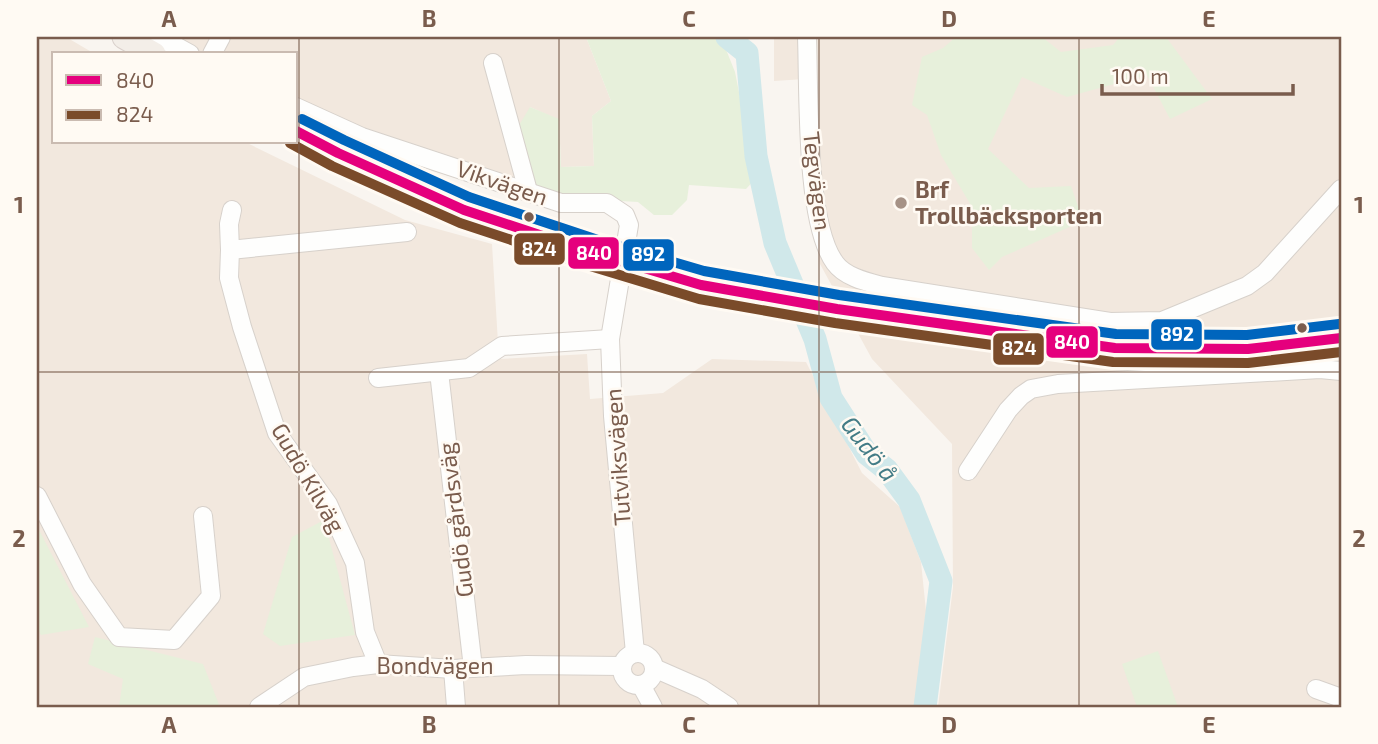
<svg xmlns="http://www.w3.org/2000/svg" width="1378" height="744" font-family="'Exo 2',sans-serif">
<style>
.residential{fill:#f2e8de}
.green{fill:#e7f0db}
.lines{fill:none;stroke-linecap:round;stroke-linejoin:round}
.river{stroke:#d0e8ea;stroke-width:23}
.minor-casing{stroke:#d7d1cb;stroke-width:20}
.major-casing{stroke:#dad1cc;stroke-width:25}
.minor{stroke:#fefefd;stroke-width:18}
.major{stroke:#f3eee8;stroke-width:23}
.bus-1-casing{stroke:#fffaf3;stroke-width:16}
.bus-2-casing{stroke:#fffaf3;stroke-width:16}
.bus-3-casing{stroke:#fffaf3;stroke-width:16}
.bus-1{stroke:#e5007d;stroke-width:10}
.bus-2{stroke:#7a4b2a;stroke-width:10}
.bus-3{stroke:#0065bd;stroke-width:10}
.grid{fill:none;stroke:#7a5c4d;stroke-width:2;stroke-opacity:0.55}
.poi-dot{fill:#a69286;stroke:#fffaf3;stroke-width:2.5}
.bus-dot{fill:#7a5c4d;stroke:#fffaf3;stroke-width:2.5}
.labels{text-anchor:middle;stroke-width:5;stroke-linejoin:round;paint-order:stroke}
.street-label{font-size:23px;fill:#7a5c4d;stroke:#fffaf3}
.poi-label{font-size:23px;font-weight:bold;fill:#7a5c4d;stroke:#fffaf3;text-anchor:start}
.water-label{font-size:24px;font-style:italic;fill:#437c86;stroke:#fffaf3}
.line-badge{stroke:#fffaf3;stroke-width:2.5}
.badge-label{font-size:19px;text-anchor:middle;font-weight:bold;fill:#fff}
.neatline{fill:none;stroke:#7a5c4d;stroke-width:2.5}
.grid-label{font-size:23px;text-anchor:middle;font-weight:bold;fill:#7a5c4d}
</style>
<rect width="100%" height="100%" fill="#f9f5f0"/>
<g class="residential">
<polygon points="37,37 66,37 95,54 54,54 54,142 245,142 405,220 492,244 499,359 587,354 590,399 663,393 712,359 806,362 862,473 900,507 921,562 926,611 915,707 37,707"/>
<polygon points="145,37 586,37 611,101 592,116 594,166 561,167 559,120 530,107 526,199 433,171 296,116 296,54 177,54"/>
<polygon points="774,37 1341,37 1341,707 938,707 953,587 952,444 872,359 820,264 806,134 805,79 774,81"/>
</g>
<g class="green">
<polygon points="586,37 714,37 723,42 735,72 756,178 746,189 689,185 687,200 672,215 654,215 638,202 566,198 534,186 518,127 530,107 559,119 561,167 594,166 592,116 611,101"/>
<polygon points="956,37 1042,37 1061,52 1113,45 1120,37 1166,37 1212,99 1170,119 1147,75 1067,97 1022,77 988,149 1029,188 1071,186 1083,221 1002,257 989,270 972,248 972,207 941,155 927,115 912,105 922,57 943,48"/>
<polygon points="324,520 355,635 280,646 263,634 292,537"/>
<polygon points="37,526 89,627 41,635 37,628"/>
<polygon points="95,637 203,664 220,707 119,707 123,679 88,664"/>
<polygon points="1158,651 1178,707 1137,707 1122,664"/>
</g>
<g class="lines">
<polyline class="river" points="727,37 747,53 756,156 775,243 815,339 831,398 867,454 887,470 909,500 941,581 925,707"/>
<g class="minor-casing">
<g id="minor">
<polyline points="159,37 190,54"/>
<path d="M 807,37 C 809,89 805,223 835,263 C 845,277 867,282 882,286 L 1110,322 L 1162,321 L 1247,286 L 1265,273 L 1341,189"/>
<polyline points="212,54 221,37"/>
<polyline points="493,63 528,191"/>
<polyline points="296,107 362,137 561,203 607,203 625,215 629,225 610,339 613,416 635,653"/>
<polyline points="230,250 229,224 232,210"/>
<polyline points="439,372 473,668"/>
<polyline points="378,378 469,368 502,346 610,339"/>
<polyline points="968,471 1008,410 1021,396 1031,389 1058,384 1320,369 1341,371"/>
<polyline points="37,496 82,584 119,637 174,640 211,596 203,516"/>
<circle cx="638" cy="669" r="16"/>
<polyline points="378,664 365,632 355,563 328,504 277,433 242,327 229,278 230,250 407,232"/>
<polyline points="654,668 702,689 729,707"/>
<polyline points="453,669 456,707"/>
<polyline points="641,685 653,707"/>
<polyline points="1316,689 1341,698"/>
<polyline points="259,707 304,677 353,667 378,664 453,669 526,665 622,666"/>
</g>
</g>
<g class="major-casing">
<g id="major">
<polyline points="124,37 154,54"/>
<polyline points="296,131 338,153 464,210 594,253 701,285 837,309 1115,348 1248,349 1341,338"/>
</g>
</g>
<use href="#minor" class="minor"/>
<use href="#major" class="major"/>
<g class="bus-1-casing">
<polyline id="bus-1" points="296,131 338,153 464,210 594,253 701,285 837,309 1115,348 1248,349 1341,338"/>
</g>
<g class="bus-2-casing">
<polyline id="bus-2" points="290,143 332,166 460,223 590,266 699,299 835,323 1113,362 1248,363 1341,352"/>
</g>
<g class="bus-3-casing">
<polyline id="bus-3" points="302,119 344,140 469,197 598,240 704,271 839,295 1116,334 1247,335 1339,324"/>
</g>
<use href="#bus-1" class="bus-1"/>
<use href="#bus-2" class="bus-2"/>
<use href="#bus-3" class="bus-3"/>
</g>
<path class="grid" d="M 299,37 L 299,707M 559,37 L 559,707M 819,37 L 819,707M 1079,37 L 1079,707M 37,372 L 1341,372"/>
<circle class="poi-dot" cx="901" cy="203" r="7"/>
<g class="bus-dot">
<circle cx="529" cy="217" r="6"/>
<circle cx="1302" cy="328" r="6"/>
</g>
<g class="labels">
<g class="street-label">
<text transform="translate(817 181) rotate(83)" y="8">Tegvägen</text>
<text transform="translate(502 183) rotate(19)" y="8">Vikvägen</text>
<text transform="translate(618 457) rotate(-94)" y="8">Tutviksvägen</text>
<text transform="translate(308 478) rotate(60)" y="8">Gudö Kilväg</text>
<text transform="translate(456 520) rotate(-97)" y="8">Gudö gårdsväg</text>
<text x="435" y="674">Bondvägen</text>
</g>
<g class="poi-label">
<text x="915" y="198">Brf<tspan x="915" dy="26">Trollbäcksporten</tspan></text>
</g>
<g class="water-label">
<text transform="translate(869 449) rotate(52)" y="8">Gudö å</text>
</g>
</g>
<g class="line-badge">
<rect x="513" y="232" width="53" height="34" rx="7" fill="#7a4b2a"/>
<rect x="567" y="236" width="53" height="34" rx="7" fill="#e5007d"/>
<rect x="622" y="238" width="53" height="34" rx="7" fill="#0065bd"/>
<rect x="1150" y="318" width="53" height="33" rx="7" fill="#0065bd"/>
<rect x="1045" y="325" width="54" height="34" rx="7" fill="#e5007d"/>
<rect x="992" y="332" width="53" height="34" rx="7" fill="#7a4b2a"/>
</g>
<g class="badge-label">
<text x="539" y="256">824</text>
<text x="594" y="260">840</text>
<text x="648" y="261">892</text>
<text x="1177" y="341">892</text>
<text x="1072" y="349">840</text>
<text x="1019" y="355">824</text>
</g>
<rect width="1378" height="744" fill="none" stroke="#fffaf3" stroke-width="77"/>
<rect x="52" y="52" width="245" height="91" fill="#fffaf3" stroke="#cabbb1" stroke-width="2"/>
<rect x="66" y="75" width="35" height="10" fill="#e5007d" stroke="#cabbb1" stroke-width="2"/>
<text x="116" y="88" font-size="21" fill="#7a5c4d">840</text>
<rect x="66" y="110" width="35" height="10" fill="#7a4b2a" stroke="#cabbb1" stroke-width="2"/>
<text x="116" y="122" font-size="21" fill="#7a5c4d">824</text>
<path d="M1102 84v10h191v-10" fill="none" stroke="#7a5c4d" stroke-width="3.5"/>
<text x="1112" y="84" font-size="21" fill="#7a5c4d" stroke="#fffaf3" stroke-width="5" paint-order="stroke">100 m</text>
<rect x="38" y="38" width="1302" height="668" class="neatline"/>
<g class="grid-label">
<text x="169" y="27">A</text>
<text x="429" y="27">B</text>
<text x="689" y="27">C</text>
<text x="949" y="27">D</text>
<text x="1209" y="27">E</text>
<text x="19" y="213">1</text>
<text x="1359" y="213">1</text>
<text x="19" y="547">2</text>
<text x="1359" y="547">2</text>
<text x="169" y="733">A</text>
<text x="429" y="733">B</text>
<text x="689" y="733">C</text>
<text x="949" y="733">D</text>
<text x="1209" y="733">E</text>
</g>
</svg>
